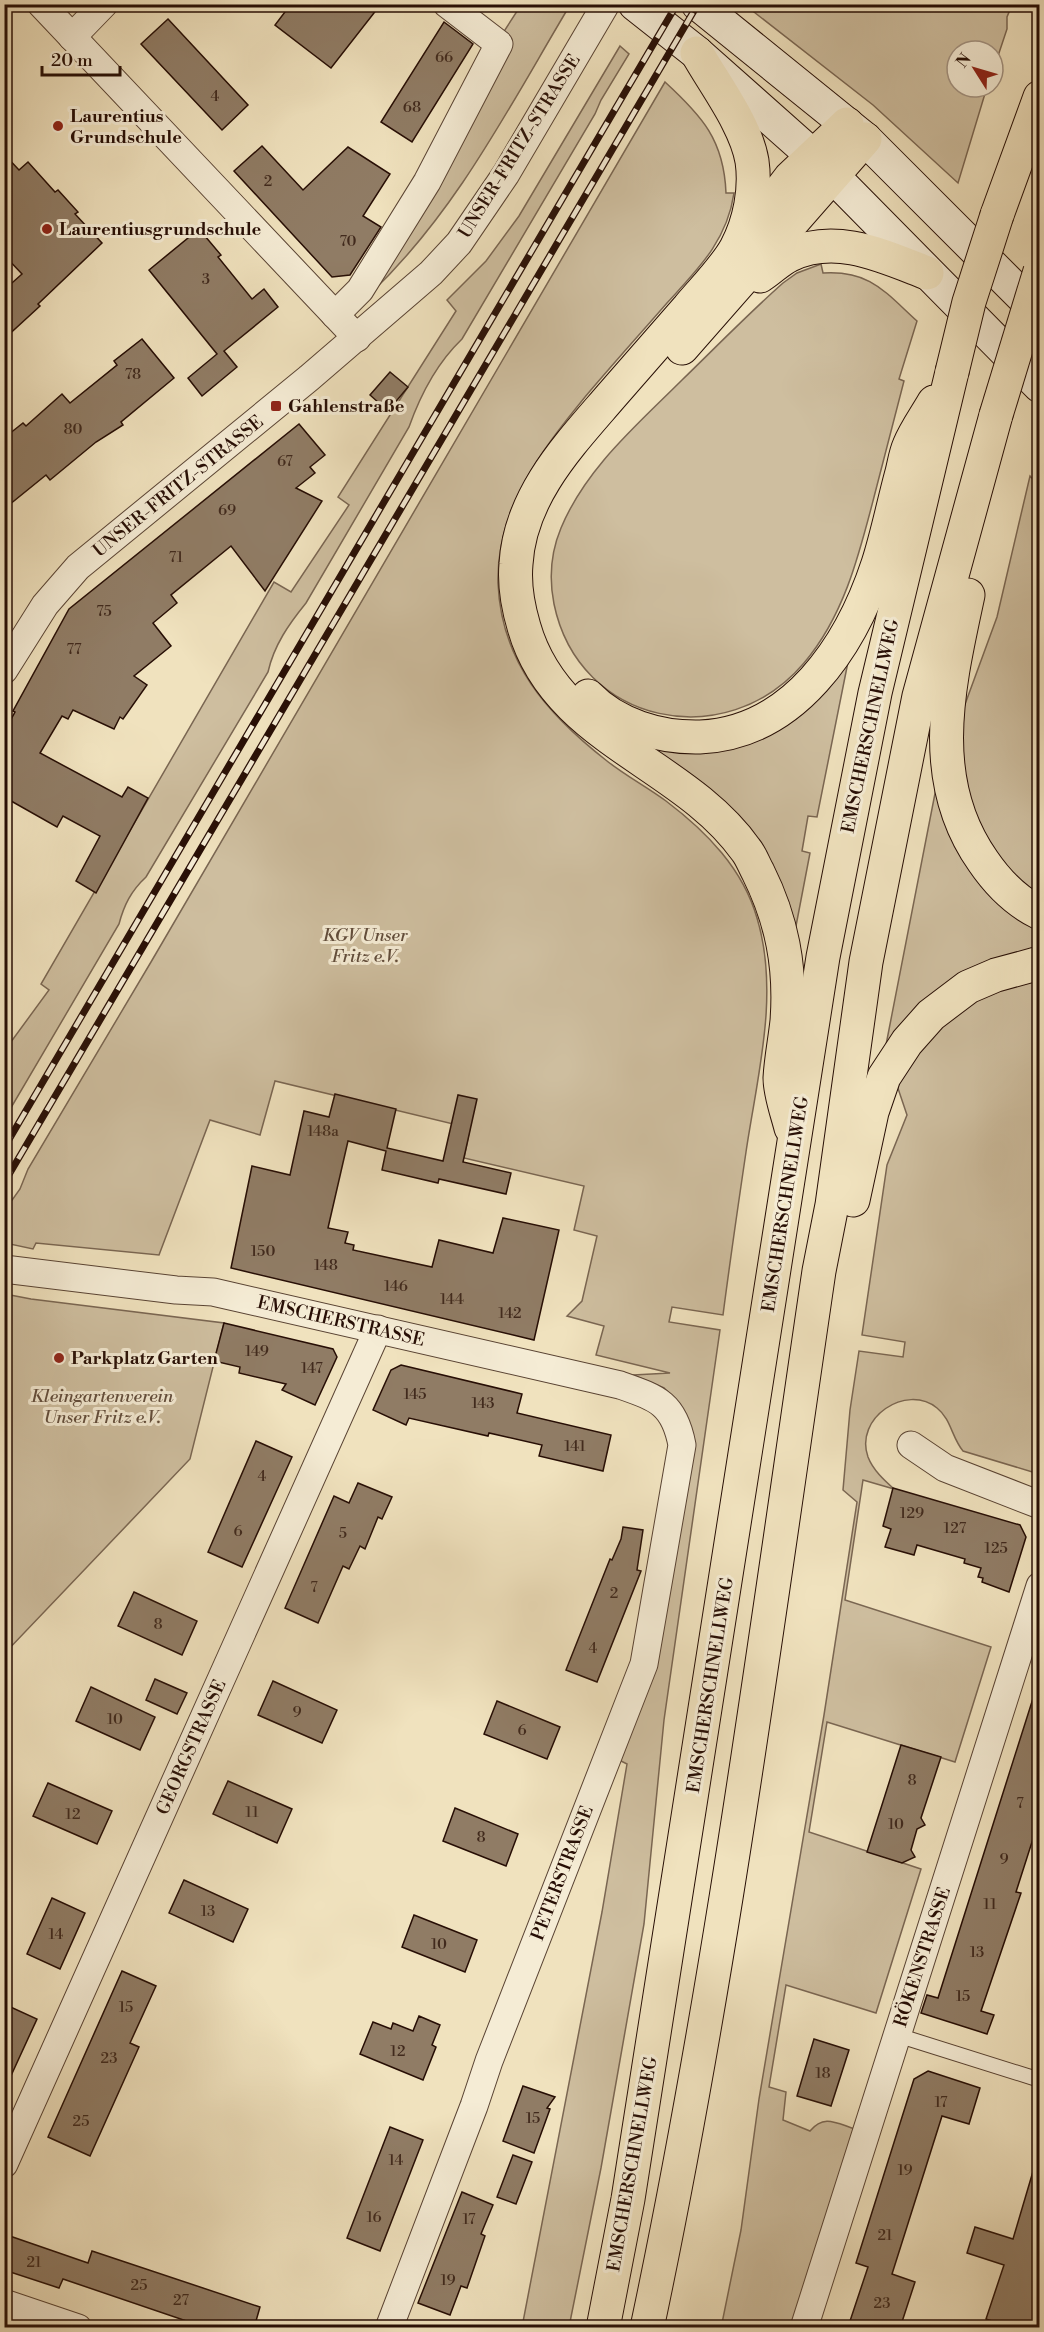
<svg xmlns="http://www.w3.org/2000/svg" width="1044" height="2332" font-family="'Libre Bodoni',serif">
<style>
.green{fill:#cebe9f;stroke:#7a6652;stroke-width:1.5}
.building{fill:#907c65;stroke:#270e05;stroke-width:1.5}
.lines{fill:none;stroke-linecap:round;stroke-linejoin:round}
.lane-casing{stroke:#594333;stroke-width:16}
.street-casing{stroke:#594333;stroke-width:29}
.secondary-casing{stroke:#270e05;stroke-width:35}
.highway-casing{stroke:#270e05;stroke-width:35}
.lane{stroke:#f5ecd5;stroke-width:14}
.street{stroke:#f5ecd5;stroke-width:27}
.secondary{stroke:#f5ecd5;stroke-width:33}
.highway{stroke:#f0e2be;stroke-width:33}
.rail-casing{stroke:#270e05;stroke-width:7}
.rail{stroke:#f5ecd5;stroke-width:4.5;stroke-dasharray:14;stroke-linecap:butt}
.highway-bridge-casing{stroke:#270e05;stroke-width:35;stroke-linecap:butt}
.highway-bridge{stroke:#f0e2be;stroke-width:33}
.poi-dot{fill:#8f2418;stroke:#f5ecd5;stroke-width:2}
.labels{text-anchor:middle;stroke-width:6;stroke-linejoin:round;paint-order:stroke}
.number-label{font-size:15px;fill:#412a1d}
.poi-label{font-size:18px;font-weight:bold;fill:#270e05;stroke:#f5ecd5;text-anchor:start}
.street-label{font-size:18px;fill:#270e05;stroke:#f5ecd5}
.park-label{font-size:18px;font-style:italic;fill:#614c3b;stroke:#f5ecd5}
</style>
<rect width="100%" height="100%" fill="#f0e2be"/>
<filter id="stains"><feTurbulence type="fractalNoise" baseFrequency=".00333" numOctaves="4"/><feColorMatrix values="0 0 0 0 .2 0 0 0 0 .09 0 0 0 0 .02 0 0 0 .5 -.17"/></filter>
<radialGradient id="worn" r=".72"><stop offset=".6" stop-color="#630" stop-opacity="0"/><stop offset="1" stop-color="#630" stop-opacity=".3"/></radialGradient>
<g class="green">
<path d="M 853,4 C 866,12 879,12 892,4 L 1012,5 L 1007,17 L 1007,29 L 993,71 L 993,51 L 957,51 L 957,87 L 987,87 L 958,183 L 873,105 L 745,5 Z"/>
<path d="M 521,5 L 570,5 C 509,107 457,211 370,294 L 501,36 Z"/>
<path d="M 620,46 L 629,54 L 601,100 L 595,114 L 462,339 C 438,362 420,396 409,427 L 306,603 C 289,624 274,645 268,672 L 146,877 C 131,891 124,905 119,924 L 5,1118 L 5,1050 L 49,990 L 41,984 L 274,582 L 291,592 L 349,505 L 338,497 L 456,311 L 447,300 L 486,261 L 519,216 Z"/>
<path d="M 665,82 C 702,116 724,140 726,193 L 734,193 C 727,241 698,269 667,303 C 640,334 612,365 585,397 C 541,451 496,509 498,583 C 501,662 547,714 607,761 C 626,776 647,787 666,801 C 707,832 743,869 757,918 C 780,994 757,1077 746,1152 C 738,1206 730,1261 723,1315 L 672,1307 L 669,1322 L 720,1330 L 664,1720 L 644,1924 L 601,2168 L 569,2327 L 522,2327 L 602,1912 L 627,1764 L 617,1759 L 681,1407 L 664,1388 L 633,1375 L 670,1373 L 596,1355 L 604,1326 L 567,1316 L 582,1301 L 597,1236 L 574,1230 L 584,1186 L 464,1158 L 470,1128 L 275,1081 L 260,1135 L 210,1120 L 159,1255 L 36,1243 L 33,1249 L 5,1243 L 5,1210 L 20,1189 L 28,1169 L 151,962 Z"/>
<path d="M 821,264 L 823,273 C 870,270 885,292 917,321 L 899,379 L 904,381 C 894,419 884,458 874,497 C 859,555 844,616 804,663 C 726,755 579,725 554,604 C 549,579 551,552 561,528 C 586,468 637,425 682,380 C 715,348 748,314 783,283 L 797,273 Z"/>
<path d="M 1030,476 L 1040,487 L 1039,1474 L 963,1451 C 952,1438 951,1419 937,1408 C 906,1383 854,1418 868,1457 C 873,1470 884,1480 894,1489 L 863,1480 L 845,1600 L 991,1647 L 955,1762 L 827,1722 L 809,1832 L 921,1869 L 876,2013 L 786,1985 L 769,2087 L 786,2092 L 783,2120 L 810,2131 C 824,2114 836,2123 855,2129 L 792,2327 L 721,2328 L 741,2230 L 759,2099 L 824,1715 L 857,1502 L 843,1490 L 850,1410 L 859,1351 L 903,1357 L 905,1342 L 862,1335 L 887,1165 L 907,1115 L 885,1050 L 938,778 L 997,617 Z"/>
<polygon points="849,657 817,817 808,816 802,851 810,853 796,926 794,926 629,736 680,747"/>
<polygon points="5,1294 31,1299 224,1323 190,1459 5,1653"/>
</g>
<g class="building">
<polygon points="291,4 381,4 331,68 275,25"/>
<polygon points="168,19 248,105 222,130 141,44"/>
<polygon points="444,22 473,44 412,142 381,122"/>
<polygon points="262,146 303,190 348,147 390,174 363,216 381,227 350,275 332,277 234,171"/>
<polygon points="4,154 19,170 28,162 55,192 58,190 78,212 75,214 102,243 38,304 40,306 4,339 4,290 22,274 4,255"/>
<polygon points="199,229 221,255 218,257 252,299 264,289 278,307 224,351 237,367 202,396 188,378 217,354 149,270"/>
<polygon points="142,339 174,378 121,422 123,425 96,442 50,480 46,475 4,509 4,438 23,423 26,426 62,394 70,403 117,365 114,361"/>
<polygon points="390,372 408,387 388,411 370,395"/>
<polygon points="299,424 325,455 310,467 315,473 296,488 322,501 265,591 231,546 171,595 177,603 153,623 171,646 134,676 147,685 123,719 120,717 114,729 73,710 68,719 62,716 40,753 122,797 128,787 148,798 96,893 76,881 100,836 63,816 57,827 4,797 4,732 15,712 13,711 69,609"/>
<polygon points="335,1094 396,1109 387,1148 443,1161 458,1095 477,1099 463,1162 511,1173 506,1194 439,1179 438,1183 382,1170 386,1151 348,1141 328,1228 348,1232 345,1243 354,1245 353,1250 432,1267 439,1240 493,1253 503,1218 559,1230 534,1340 231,1268 252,1166 290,1175 304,1111 329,1117"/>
<polygon points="224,1323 333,1349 337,1357 315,1405 282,1390 286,1384 239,1373 240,1367 214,1361"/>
<polygon points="401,1365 522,1394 517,1413 611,1435 603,1471 539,1456 542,1445 489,1433 488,1436 409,1418 406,1425 373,1410 391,1370"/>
<polygon points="256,1441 292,1457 242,1567 208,1552"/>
<polygon points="358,1483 392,1497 382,1519 378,1517 365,1549 360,1546 349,1569 343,1566 318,1623 285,1608 334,1496 349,1503"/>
<polygon points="893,1488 1020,1525 1026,1537 1009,1592 982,1582 983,1578 978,1577 981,1568 964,1563 965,1559 917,1545 914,1555 885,1547 891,1529 883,1526"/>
<polygon points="623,1527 643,1530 637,1570 641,1571 597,1682 566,1670 610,1559 612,1560 621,1539"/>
<polygon points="134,1592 197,1621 182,1655 118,1626"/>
<polygon points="155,1679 187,1693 177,1714 146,1700"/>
<polygon points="273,1681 337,1710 322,1743 258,1715"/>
<polygon points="91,1687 155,1717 140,1750 76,1721"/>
<polygon points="1035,1692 1040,1693 1040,1817 1016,1892 1021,1893 981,2011 994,2015 987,2034 921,2013 927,1995 938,1998"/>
<polygon points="497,1701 560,1727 547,1759 484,1734"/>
<polygon points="901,1745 941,1757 921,1818 925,1825 917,1829 911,1850 915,1857 902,1863 867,1852"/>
<polygon points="228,1781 292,1809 277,1843 213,1814"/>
<polygon points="48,1783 112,1811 97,1844 33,1816"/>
<polygon points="455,1808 518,1834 506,1866 443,1841"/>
<polygon points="184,1880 248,1909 233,1942 169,1913"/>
<polygon points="52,1898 85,1913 60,1969 27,1954"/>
<polygon points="414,1915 477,1940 465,1972 402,1947"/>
<polygon points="122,1971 156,1986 130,2043 139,2047 90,2156 48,2137"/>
<polygon points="4,2004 37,2019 4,2091"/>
<polygon points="419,2016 440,2025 432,2045 436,2047 423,2080 360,2054 373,2022 391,2029 393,2023 413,2031"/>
<polygon points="814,2039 849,2050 831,2106 797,2096"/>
<polygon points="928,2071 980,2088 969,2124 942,2116 892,2274 915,2282 900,2328 860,2328 849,2324 868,2267 856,2263 914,2079"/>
<polygon points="523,2086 555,2097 547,2108 550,2109 534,2153 503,2141"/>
<polygon points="390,2127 423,2140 380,2251 347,2238"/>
<polygon points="513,2155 532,2162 516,2204 497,2197"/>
<polygon points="1034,2168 1040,2168 1040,2328 1012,2328 986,2319 1004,2265 967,2253 975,2227 1013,2239"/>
<polygon points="462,2192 493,2205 481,2234 485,2236 467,2288 461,2286 450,2315 418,2303"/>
<polygon points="4,2234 88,2263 92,2251 260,2307 254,2328 207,2328 63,2279 59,2288 4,2270"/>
</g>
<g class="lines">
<g class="lane-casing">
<polyline id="lane" points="897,2035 1040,2080"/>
</g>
<g class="street-casing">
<g id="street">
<polyline points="41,4 357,338"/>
<polyline points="72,37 104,4"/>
<polyline points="335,315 360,290 427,182 499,44 447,4"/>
<polyline points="4,670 45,605 78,567 309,378 431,273 459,243 506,174 606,4"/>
<path d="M 4,1269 L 176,1290 L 213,1292 L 620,1385 C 657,1398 674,1403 682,1445 L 644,1664 L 489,2061 L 474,2106 L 389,2328"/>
<polyline points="911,1445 945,1468 1040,1505"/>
<polyline points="4,2164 378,1329"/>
<polyline points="4,2303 78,2328"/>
<polyline points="804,2328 1040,1586"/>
</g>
</g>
<g class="secondary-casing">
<g id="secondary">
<polyline points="635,4 697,53 813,156 1040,386"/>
<polyline points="698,4 865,139 1040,314"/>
</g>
</g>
<g class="highway-casing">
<g id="highway">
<path d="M 697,53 C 715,85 746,125 752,161 C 756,189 750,222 736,248 C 725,268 703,290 688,308 C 663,337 637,366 612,395 C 570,444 520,495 516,564 C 514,586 518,607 524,627 C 556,740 683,761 746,850 C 751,856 754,865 758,872 C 782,920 791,967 787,1021 C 785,1040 781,1059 780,1078 C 780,1094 787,1112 791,1128"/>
<polyline points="997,215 1040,97"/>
<polyline points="748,233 790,178 847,124"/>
<path d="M 760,276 C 770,270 779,260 790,255 C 836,233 883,256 927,273"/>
<polyline points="682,348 865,139"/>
<path d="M 968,595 C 949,684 925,779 983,861 C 998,883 1015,901 1040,913"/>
<path d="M 588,696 C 616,725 660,738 700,737 C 794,733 851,646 878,564 C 887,536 893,506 901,476 C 904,466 905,455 909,446 C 915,431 926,416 934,402"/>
<polyline points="853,1200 872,1112 884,1077 907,1042 931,1015 968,987 996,975 1040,963"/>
<polyline points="603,2328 628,2199 823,957 875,693 952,372"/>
<path d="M 647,2328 C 721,1979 767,1624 819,1271 L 832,1205 L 866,962 L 919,696 L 996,415"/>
</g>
</g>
<use href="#lane" class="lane"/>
<use href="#street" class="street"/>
<use href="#secondary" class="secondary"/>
<use href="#highway" class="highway"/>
<g class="rail-casing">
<g id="rail">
<polyline points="4,1148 677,4"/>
<polyline points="4,1183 698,4"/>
</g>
</g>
<use href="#rail" class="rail"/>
<g class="highway-bridge-casing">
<g id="highway-bridge">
<polyline points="952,372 969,302 997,215"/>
<polyline points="996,415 1040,271"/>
</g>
</g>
<use href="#highway-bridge" class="highway-bridge"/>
</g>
<g class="poi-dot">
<circle cx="58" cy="126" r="6"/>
<circle cx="47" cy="229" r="6"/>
<rect x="270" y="400" width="12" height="12" rx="3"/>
<circle cx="59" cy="1358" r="6"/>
</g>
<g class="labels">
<g class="number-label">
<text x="444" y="62">66</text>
<text x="215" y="101">4</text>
<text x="412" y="112">68</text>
<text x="268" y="186">2</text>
<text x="348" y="246">70</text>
<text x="206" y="284">3</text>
<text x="133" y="379">78</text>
<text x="73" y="434">80</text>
<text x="285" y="466">67</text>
<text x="227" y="515">69</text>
<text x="176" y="562">71</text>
<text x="104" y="616">75</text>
<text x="74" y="654">77</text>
<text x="323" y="1136">148a</text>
<text x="263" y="1256">150</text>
<text x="326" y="1270">148</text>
<text x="396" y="1291">146</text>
<text x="452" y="1304">144</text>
<text x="510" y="1318">142</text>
<text x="257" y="1356">149</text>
<text x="312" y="1373">147</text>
<text x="415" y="1399">145</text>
<text x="483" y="1408">143</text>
<text x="575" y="1451">141</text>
<text x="262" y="1481">4</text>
<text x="912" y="1518">129</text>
<text x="955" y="1533">127</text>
<text x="238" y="1536">6</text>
<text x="343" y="1538">5</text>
<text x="996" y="1553">125</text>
<text x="314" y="1592">7</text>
<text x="614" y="1598">2</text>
<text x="158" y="1629">8</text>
<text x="593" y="1653">4</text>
<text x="297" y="1717">9</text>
<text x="115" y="1724">10</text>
<text x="522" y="1735">6</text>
<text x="912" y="1785">8</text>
<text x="1020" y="1808">7</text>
<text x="252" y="1817">11</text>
<text x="73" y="1819">12</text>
<text x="896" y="1829">10</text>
<text x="481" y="1842">8</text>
<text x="1004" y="1864">9</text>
<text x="990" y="1909">11</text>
<text x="208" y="1916">13</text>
<text x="56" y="1939">14</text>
<text x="439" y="1949">10</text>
<text x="977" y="1957">13</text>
<text x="963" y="2001">15</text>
<text x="126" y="2012">15</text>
<text x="398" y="2056">12</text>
<text x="109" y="2063">23</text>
<text x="823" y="2078">18</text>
<text x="941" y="2107">17</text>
<text x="533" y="2123">15</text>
<text x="81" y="2126">25</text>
<text x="396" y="2165">14</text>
<text x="905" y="2175">19</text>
<text x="374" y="2222">16</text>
<text x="469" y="2224">17</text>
<text x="885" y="2240">21</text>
<text x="34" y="2267">21</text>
<text x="448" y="2285">19</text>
<text x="139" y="2290">25</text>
<text x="181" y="2305">27</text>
<text x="882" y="2308">23</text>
</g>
<g class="poi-label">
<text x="70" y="122">Laurentius<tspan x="70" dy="21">Grundschule</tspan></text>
<text x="59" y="235">Laurentiusgrundschule</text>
<text x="288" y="412">Gahlenstraße</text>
<text x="71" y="1364">Parkplatz Garten</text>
</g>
<g class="street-label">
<text transform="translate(519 146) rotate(-58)" y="6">UNSER-FRITZ-STRASSE</text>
<text transform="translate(178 486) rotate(-39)" y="6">UNSER-FRITZ-STRASSE</text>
<text transform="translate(870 726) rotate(-78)" y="6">EMSCHERSCHNELLWEG</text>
<text transform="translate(785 1204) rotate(-81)" y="6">EMSCHERSCHNELLWEG</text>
<text transform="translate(341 1321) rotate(13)" y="6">EMSCHERSTRASSE</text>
<text transform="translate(710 1685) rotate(-81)" y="6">EMSCHERSCHNELLWEG</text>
<text transform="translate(191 1747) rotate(-66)" y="6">GEORGSTRASSE</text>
<text transform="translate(562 1873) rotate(-69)" y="6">PETERSTRASSE</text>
<text transform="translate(922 1957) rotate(-72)" y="6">RÖKENSTRASSE</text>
<text transform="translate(632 2164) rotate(-80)" y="6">EMSCHERSCHNELLWEG</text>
</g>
<g class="park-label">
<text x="365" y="941">KGV Unser<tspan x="365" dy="21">Fritz e.V.</tspan></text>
<text x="102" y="1402">Kleingartenverein<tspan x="102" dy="21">Unser Fritz e.V.</tspan></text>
</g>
</g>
<rect width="1044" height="2332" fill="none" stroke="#f0e2be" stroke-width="24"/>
<rect x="6" y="6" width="1032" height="2320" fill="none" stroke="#270e05" stroke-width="3"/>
<rect x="12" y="12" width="1020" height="2308" fill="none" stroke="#270e05" stroke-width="1.5"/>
<g transform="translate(975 69) rotate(307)"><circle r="28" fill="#f5ecd5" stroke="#a39382" stroke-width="1.5"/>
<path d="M0-4.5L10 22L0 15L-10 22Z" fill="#8f2418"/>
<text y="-9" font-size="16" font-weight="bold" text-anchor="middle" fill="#270e05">N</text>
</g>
<path d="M42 66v9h78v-9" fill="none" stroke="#270e05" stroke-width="3"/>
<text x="51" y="66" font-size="18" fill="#270e05" stroke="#f5ecd5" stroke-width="4.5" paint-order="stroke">20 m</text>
<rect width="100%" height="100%" filter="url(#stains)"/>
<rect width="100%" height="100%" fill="url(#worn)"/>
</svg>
